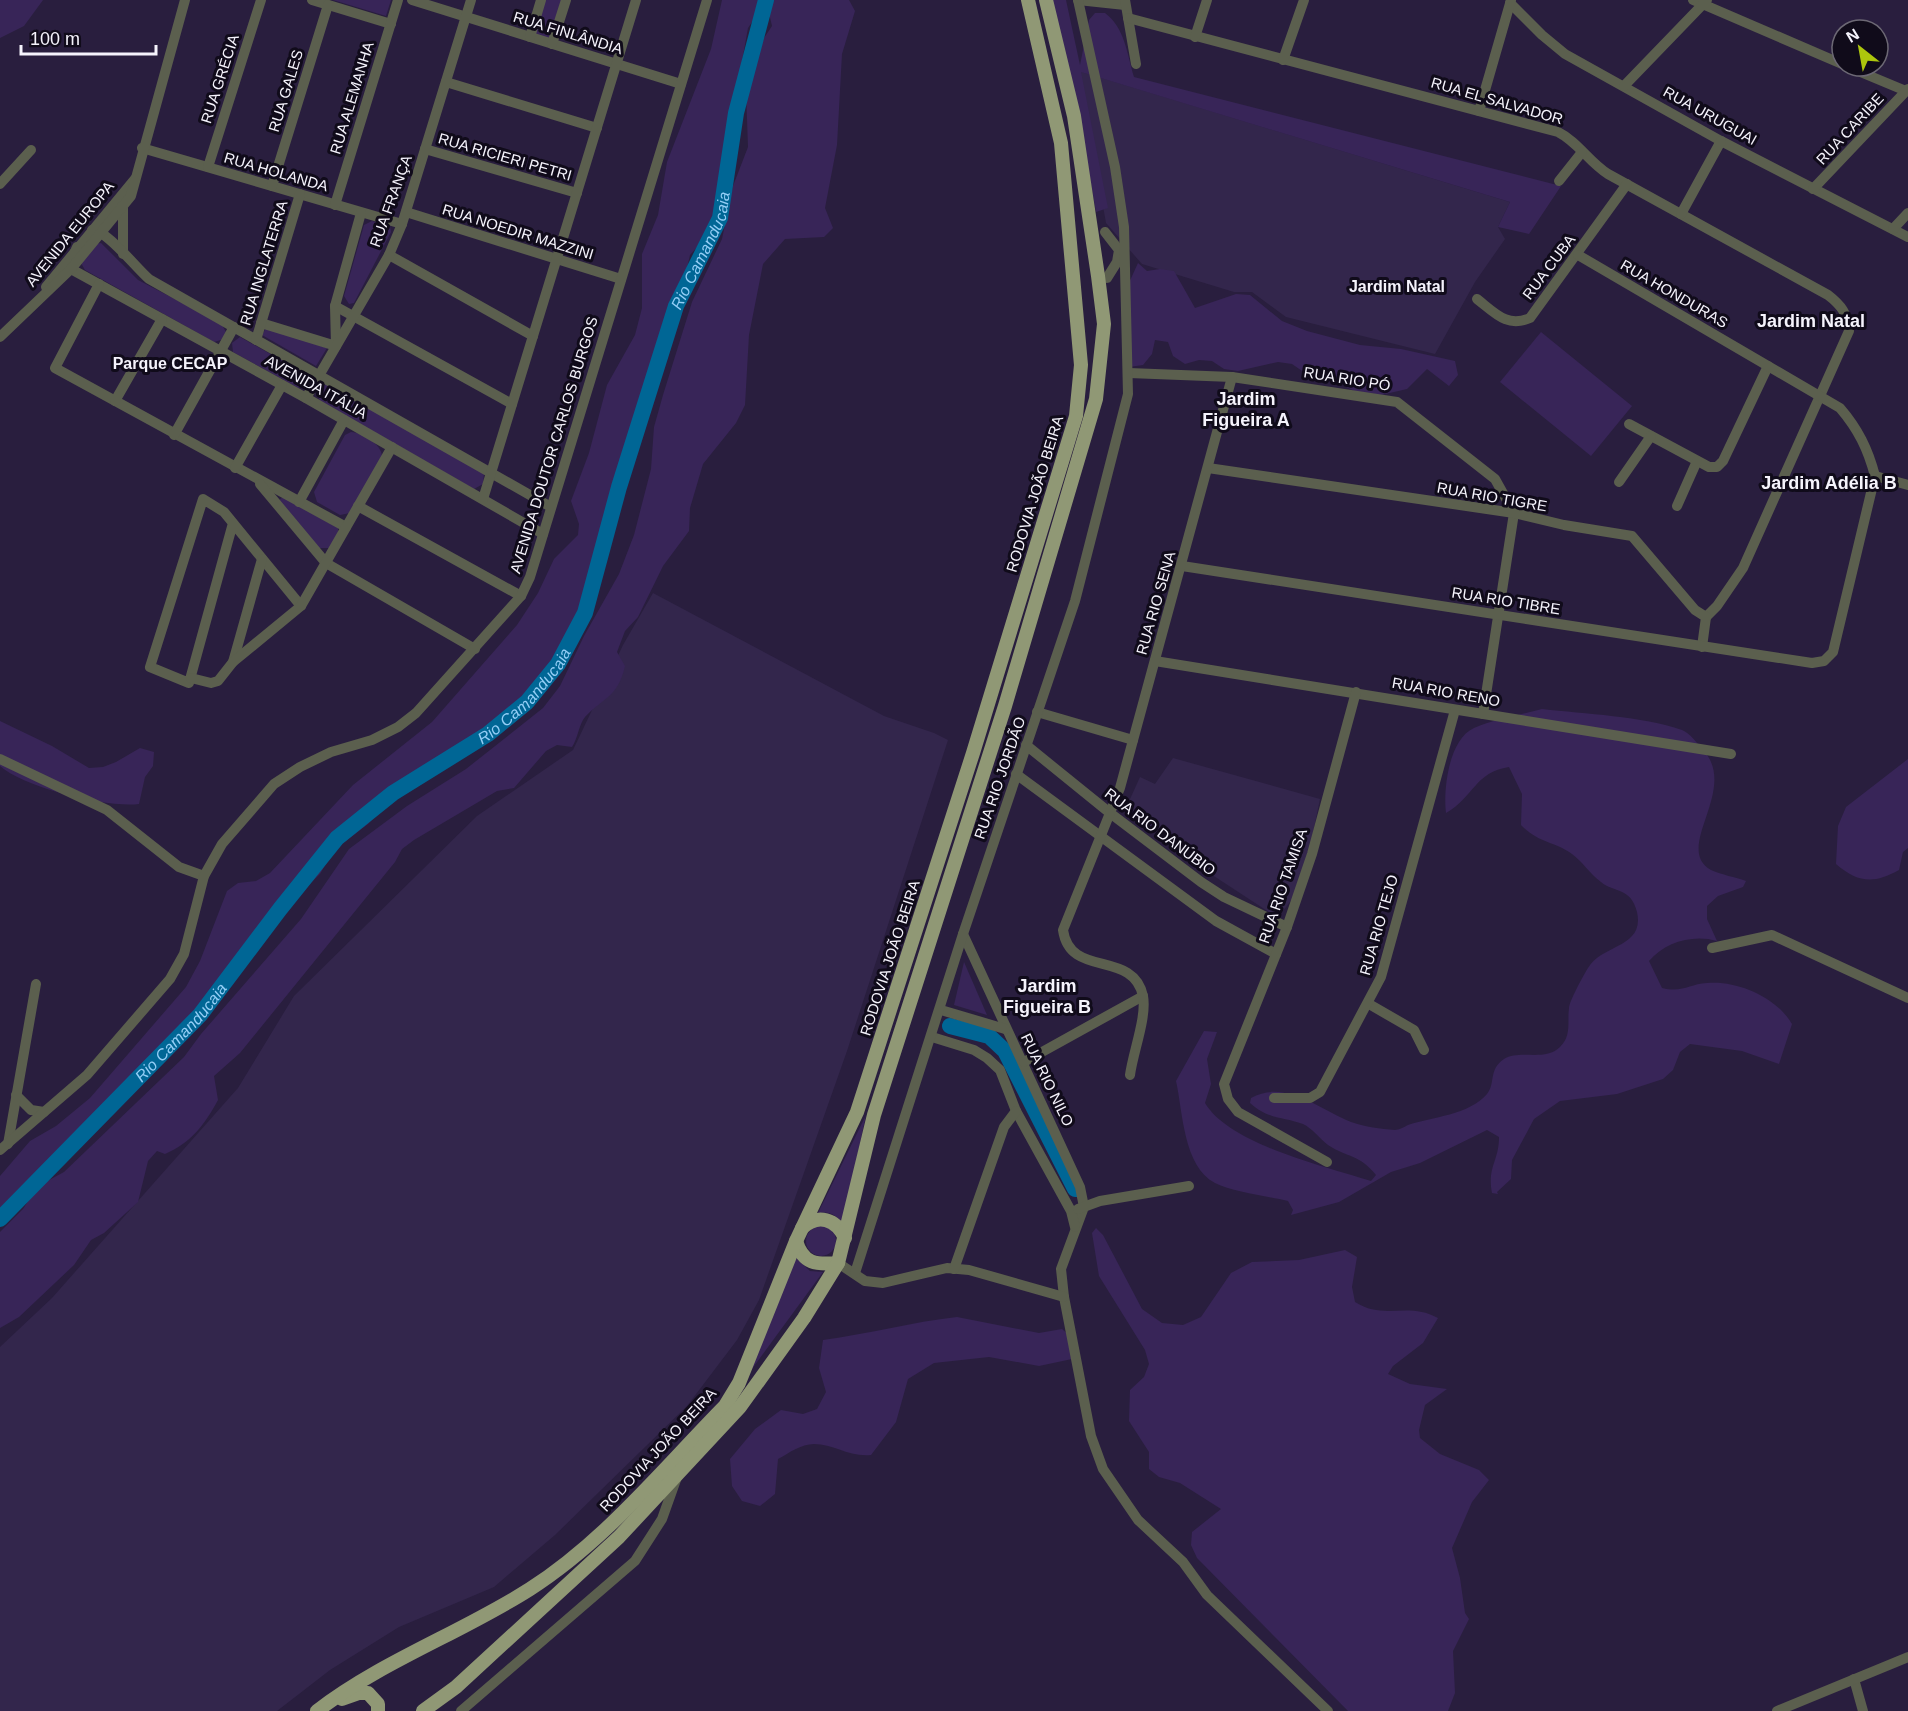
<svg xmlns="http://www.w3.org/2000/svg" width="1908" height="1711" font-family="Helvetica,sans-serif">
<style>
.built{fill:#33264c}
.green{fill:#382558}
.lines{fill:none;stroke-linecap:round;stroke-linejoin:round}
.river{stroke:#006695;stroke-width:16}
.minor{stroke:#5b5f4e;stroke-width:10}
.major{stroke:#909875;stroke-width:14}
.labels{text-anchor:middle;stroke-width:6;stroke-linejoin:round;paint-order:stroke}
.street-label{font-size:15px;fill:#f5f3fc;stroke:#100b1a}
.water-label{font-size:16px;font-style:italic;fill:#93cef6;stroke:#100b1a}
.neighbourhood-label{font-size:16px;font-weight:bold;fill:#f5f3fc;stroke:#100b1a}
.quarter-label{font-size:18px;font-weight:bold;fill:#f5f3fc;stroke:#100b1a}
</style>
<rect width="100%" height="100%" fill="#291e3e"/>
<g class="built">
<polygon points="1079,71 1510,202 1498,227 1505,239 1475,282 1435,354 1286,317 1252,292 1234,292 1142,264 1106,223"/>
<polygon points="653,593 884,716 934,733 948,740 847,1051 759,1300 737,1340 687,1406 555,1535 494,1587 399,1627 330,1670 277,1711 0,1711 0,1347 52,1298 238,1088 294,996 477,816 573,750 623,645"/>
<polygon points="1173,758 1320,799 1308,857 1294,897 1282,912 1272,914 1197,865 1126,808 1140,777 1155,784"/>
</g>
<g class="green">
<polygon points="0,0 43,0 24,26 0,38"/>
<polygon points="333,0 391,0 386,16"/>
<polygon points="545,0 563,0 550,40 534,35"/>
<path d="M 722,0 L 849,0 L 855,11 L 842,54 L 837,145 L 825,208 L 833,228 L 824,237 L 785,239 L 763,264 L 749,335 L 745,405 L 736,423 L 703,464 L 690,508 L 689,531 L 663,566 L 638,617 L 625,631 L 617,652 L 625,666 C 618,697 604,697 585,717 C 579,724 578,738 572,747 L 557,745 L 546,751 L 514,788 L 497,791 L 414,840 L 402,849 L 395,862 L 240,1053 L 214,1076 L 218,1100 C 205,1124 191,1143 165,1154 L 157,1151 L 148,1161 L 138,1202 L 104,1233 L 91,1240 L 74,1265 L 19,1317 L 0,1328 L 0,1232 L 23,1209 L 38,1186 L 64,1172 L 184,1057 L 201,1034 L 301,919 L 349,849 L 407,806 L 466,769 L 543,708 L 560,686 L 584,636 L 619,574 L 634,535 L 651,469 L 654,427 L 663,395 L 692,302 L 722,239 L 733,186 L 748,147 L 746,91 L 764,38 L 772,26 L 769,13 L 756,16 L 748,28 L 723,166 L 722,195 L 719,208 L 699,245 L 690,255 L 683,285 L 628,436 L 621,477 L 601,544 L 595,585 L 567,648 L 525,708 L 514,718 L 457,758 L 397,793 L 368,824 L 334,850 L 320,874 L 259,933 L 230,981 L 197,1025 L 177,1045 L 154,1060 L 125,1091 L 91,1118 L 0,1215 L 0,1176 L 30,1141 L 56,1126 L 90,1098 L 186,987 L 200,961 L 227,891 L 238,883 L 256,881 L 270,873 L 353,785 L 432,722 L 517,625 L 538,593 L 554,559 L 578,535 L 579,524 L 571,501 L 589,453 L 607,385 L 635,335 L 642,308 L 642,254 L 658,215 L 667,162 L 711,49 Z"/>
<path d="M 1051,0 L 1066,0 L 1080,65 L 1089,20 L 1095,13 L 1105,13 C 1125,28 1127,54 1134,77 L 1561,186 L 1529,234 L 1498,227 L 1510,202 L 1081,72 L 1108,208 L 1096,212 L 1083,139 Z"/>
<polygon points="372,221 390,226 391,232 354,303 349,304 344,296 364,225"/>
<polygon points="101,243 138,280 221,323 227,334 224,339 214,342 85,270 81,263 95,244"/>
<polygon points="1138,263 1147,271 1160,269 1174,271 1195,308 1236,294 1250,295 1282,321 1307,331 1360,345 1401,349 1455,361 1458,375 1449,386 1427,369 1407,389 1381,395 1354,391 1341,384 1314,379 1292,364 1278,362 1238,371 1224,369 1212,361 1199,360 1185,364 1173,356 1168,342 1155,340 1152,354 1143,365 1129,367 1128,285"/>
<polygon points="266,328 327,348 316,366 262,335"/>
<polygon points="1541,332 1632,406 1591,456 1500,382"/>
<polygon points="240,337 308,375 308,383 298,388 233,352 232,343"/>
<polygon points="323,385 328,385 484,473 483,484 474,489 320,401 316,392"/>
<path d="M 351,432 C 363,433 381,444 382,456 L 350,513 L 340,515 L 317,502 L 314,492 L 345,435 Z"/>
<polygon points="283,497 338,528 338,535 330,548 318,548 279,500"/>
<path d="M 1542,709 C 1585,714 1642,716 1682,730 C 1690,733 1697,743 1702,749 C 1741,788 1672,848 1711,870 C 1722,875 1735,877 1746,881 L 1743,887 L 1718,896 L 1707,906 L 1707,919 L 1717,941 C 1693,934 1665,942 1649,961 L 1662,988 C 1683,993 1689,984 1707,983 C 1738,980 1777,998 1792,1024 L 1779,1064 L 1742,1051 L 1690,1044 L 1680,1052 L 1673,1070 L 1663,1079 L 1617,1094 L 1560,1101 L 1534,1119 L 1512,1160 L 1511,1179 L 1497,1192 L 1498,1194 L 1492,1193 C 1487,1167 1499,1161 1499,1137 L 1487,1130 L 1420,1163 L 1391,1172 L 1339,1202 L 1291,1215 L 1293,1210 L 1288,1201 C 1267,1196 1233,1192 1215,1183 C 1183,1166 1183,1112 1176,1081 L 1204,1031 L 1217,1032 L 1207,1059 L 1211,1084 L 1205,1103 C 1229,1144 1326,1167 1371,1181 L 1376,1175 C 1359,1154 1348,1158 1328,1145 C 1320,1139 1312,1128 1303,1124 C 1282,1116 1269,1120 1250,1103 L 1251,1098 C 1284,1079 1319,1109 1351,1122 C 1366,1127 1380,1129 1395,1130 C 1399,1130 1404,1127 1408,1125 C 1432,1117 1469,1115 1487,1094 C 1496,1083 1488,1070 1504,1059 C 1520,1049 1545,1062 1560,1047 C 1572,1035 1567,1022 1569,1008 C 1569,1002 1584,974 1588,968 C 1602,944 1645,948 1637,912 C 1631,887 1614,893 1601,882 C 1590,874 1582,861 1572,854 C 1554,841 1538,843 1521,825 L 1522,794 L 1509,767 C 1475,772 1474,797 1446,813 C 1443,789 1449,739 1474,728 C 1495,719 1520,715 1542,709 Z"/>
<path d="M 0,721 L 52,746 L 89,768 L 103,767 L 116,762 L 140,748 L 154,752 L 153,766 L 145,777 L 139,804 C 107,808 25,788 0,766 Z"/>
<path d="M 1908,759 L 1908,848 L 1903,852 L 1899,870 C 1874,884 1858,883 1836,864 L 1838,826 L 1846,807 Z"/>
<polygon points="964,962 987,1015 954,1005"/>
<path d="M 866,1115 L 843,1223 C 834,1214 830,1211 818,1213 Z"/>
<circle cx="821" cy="1241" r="15"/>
<path d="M 1096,1228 L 1103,1235 L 1142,1309 L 1162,1323 L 1183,1325 L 1201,1317 L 1231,1273 L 1252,1262 L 1299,1260 L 1345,1250 L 1357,1257 L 1352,1287 L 1355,1302 C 1385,1321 1407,1301 1438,1318 L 1423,1343 L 1393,1366 L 1388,1374 L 1410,1384 L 1447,1389 L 1425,1405 L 1419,1430 L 1420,1438 L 1440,1454 L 1479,1470 L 1489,1480 L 1472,1502 L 1452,1548 L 1460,1578 L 1465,1613 L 1469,1619 L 1453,1651 L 1455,1693 L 1448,1711 L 1348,1711 L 1197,1558 L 1191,1545 L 1192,1532 L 1221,1509 L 1180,1483 L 1159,1477 L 1149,1469 L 1149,1452 L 1129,1421 L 1130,1390 L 1144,1377 L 1149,1364 L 1145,1350 L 1099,1276 L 1092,1233 Z"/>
<polygon points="796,1258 810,1271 823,1272 749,1373"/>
<path d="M 957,1317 L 1039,1333 L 1062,1329 L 1070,1336 L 1072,1359 L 1039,1366 L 989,1357 L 934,1363 L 908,1379 L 896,1422 L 871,1455 C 848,1457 834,1444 814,1444 C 801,1444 789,1453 778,1459 L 775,1494 L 760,1506 L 742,1501 L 732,1486 L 730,1459 L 755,1429 L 781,1410 L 803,1414 L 817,1409 L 826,1392 L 819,1368 L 823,1340 C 868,1334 912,1322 957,1317 Z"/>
</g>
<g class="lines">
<g class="river">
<polyline points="950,1026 989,1036 1005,1051 1075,1189"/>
<path id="s1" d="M 0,1219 L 200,1015 L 280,909 L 337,838 L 393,793 L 488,734 L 527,702 L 558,664 L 585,613 L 619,487 L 676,306 L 720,218 L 736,113 L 766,0"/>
</g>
<g class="minor">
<polyline points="312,0 391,24"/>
<polyline points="412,0 681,84"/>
<polyline points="1078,0 1125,5"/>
<polyline points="1125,0 1136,64"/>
<polyline points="1693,0 1842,64"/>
<polyline points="1510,3 1542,35 1565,54 1721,141 1908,237"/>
<path d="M 1128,18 L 1558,132 C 1578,142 1589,162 1608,174 L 1828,295 C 1841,305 1848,314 1849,331 L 1743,568 L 1717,606 L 1706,617"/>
<polyline points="530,37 541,0"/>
<polyline points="1195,37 1207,0"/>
<polyline points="552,44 566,0"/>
<polyline points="1283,60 1304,0"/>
<polyline points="1846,66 1906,91"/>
<polyline points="446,82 597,128"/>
<polyline points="1624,86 1707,0"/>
<polyline points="1479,111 1511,0"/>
<polyline points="142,148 402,224"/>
<polyline points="425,149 577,193"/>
<polyline points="208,167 261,0"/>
<polyline points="1559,181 1582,152"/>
<polyline points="0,184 31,150"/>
<polyline points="272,186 328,5"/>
<polyline points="1813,189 1908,89"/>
<polyline points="335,205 398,0"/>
<polyline points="123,208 123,254"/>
<polyline points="406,212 621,279"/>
<polyline points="1681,214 1721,141"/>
<polyline points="1893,229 1908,213"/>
<path d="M 92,230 C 106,229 136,268 149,279 L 551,507"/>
<polyline points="1105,232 1119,250 1117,262 1107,278"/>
<polyline points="77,247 70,263 71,269 306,398 543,534"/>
<polyline points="389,255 533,336"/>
<polyline points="99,284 55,368 346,527"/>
<polyline points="46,287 135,179"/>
<path d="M 1477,299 C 1495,313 1507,328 1530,318 L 1627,184"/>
<polyline points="335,306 512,404"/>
<polyline points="261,323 336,346 335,306 361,213"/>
<polyline points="0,337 71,269 131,196 185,0"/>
<polyline points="256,340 300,194"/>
<polyline points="1129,373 1232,377 1397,402 1495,479 1514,513 1483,714"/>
<polyline points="306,398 389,255 402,224 471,0"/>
<polyline points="115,401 162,319"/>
<polyline points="1629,424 1709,467 1717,467 1723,461 1768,366"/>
<polyline points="174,435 234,327"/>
<polyline points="235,468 282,385"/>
<polyline points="1208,468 1514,513 1564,525 1632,536 1695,610 1706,617 1702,647"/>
<polyline points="1875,476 1908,485"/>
<polyline points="1619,482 1651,436"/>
<polyline points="260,484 326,563 475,649"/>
<polyline points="483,499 636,0"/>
<polyline points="299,502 344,420"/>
<polyline points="358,506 521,596"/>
<polyline points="1677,506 1697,461"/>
<polyline points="233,523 189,683 150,667 203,499 224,512 301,606"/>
<path d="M 1182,566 L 1812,663 L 1824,661 L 1833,652 L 1875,476 C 1868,449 1858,429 1840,408 L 1578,255"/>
<polyline points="1155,661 1731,754"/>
<polyline points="233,662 262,559"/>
<polyline points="191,678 211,683 218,681 233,662 301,606 392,447"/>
<polyline points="1037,712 1133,740"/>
<polyline points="1026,745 1110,813 1201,882 1224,897 1287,927"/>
<polyline points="0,759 107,810 179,867 204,876"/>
<polyline points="1016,774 1216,921 1276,954"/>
<polyline points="963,934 1080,1187 1084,1207 1061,1269 1064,1297 1091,1436 1103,1469 1138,1520 1183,1562 1207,1595 1328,1711"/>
<polyline points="1712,948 1772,935 1908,998"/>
<polyline points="1369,1004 1414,1030 1424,1050"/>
<polyline points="941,1010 1005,1029"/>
<polyline points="932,1037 974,1050 987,1058 1000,1070 1016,1111 1071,1211 1075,1227"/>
<polyline points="1024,1062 1143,996"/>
<path d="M 1130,1075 C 1133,1052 1147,1017 1143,996 C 1133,949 1070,979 1063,930 L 1120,788 L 1232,377"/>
<polyline points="16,1095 31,1110 44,1112"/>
<polyline points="1274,1098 1310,1098 1320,1092 1381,977 1455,710"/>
<polyline points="8,1144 36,984"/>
<polyline points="0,1150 87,1075 170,979 184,954 204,876 222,844 274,784 300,767 331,752 372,740 398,727 416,713 521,596 530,577 707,0"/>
<polyline points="1327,1162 1238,1112 1228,1099 1224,1084 1287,927 1312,854 1356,692"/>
<polyline points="1078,1209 1100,1201 1189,1186"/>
<polyline points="838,1263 865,1281 883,1283 947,1268 969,1270 1064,1297"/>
<polyline points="954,1269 1004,1127 1016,1111"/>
<polyline points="855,1273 963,934 1075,601 1128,394 1124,227 1115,167 1078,0"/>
<polyline points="1854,1679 1863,1711"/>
<polyline points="461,1711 635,1561 662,1519 677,1477"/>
<polyline points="1777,1711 1908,1657"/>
</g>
<g class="major">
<path d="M 802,1228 C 818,1213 836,1219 845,1238"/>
<path d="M 796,1241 C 803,1264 816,1265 838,1263"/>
<polyline points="342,1699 359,1693 368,1693 378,1704 378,1711"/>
<path d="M 317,1711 C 382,1661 461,1633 530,1589 C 605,1541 663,1469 725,1406 L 739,1383 L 796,1241 L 857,1112 L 973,753 L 1076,416 L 1081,365 L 1061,143 L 1028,0"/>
<polyline points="423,1711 456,1687 619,1537 740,1407 804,1318 838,1263 874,1115 1005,706 1096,399 1104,324 1098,276 1074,116 1046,0"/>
</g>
</g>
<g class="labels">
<g class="street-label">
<text transform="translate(568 33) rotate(17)" y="5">RUA FINLÂNDIA</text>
<text transform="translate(220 79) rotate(-72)" y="5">RUA GRÉCIA</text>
<text transform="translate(286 91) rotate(-73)" y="5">RUA GALES</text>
<text transform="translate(352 98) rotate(-73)" y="5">RUA ALEMANHA</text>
<text transform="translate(1497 101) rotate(16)" y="5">RUA EL SALVADOR</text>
<text transform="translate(1710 116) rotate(29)" y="5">RUA URUGUAI</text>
<text transform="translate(1850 129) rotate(-47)" y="5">RUA CARIBE</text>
<text transform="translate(505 157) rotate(16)" y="5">RUA RICIERI PETRI</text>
<text transform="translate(276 172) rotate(16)" y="5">RUA HOLANDA</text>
<text transform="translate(391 201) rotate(-70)" y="5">RUA FRANÇA</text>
<text transform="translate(518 232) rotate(17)" y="5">RUA NOEDIR MAZZINI</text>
<text transform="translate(70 234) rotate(-51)" y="5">AVENIDA EUROPA</text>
<text transform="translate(264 263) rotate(-73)" y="5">RUA INGLATERRA</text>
<text transform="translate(1549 267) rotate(-53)" y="5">RUA CUBA</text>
<text transform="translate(1674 294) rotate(30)" y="5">RUA HONDURAS</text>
<text transform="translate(1347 379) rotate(9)" y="5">RUA RIO PÓ</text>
<text transform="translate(316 387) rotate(29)" y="5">AVENIDA ITÁLIA</text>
<text transform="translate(554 445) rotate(-73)" y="5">AVENIDA DOUTOR CARLOS BURGOS</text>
<text transform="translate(1035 494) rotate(-73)" y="5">RODOVIA JOÃO BEIRA</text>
<text transform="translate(1492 497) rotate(10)" y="5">RUA RIO TIGRE</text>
<text transform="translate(1506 601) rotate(9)" y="5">RUA RIO TIBRE</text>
<text transform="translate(1156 603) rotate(-74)" y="5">RUA RIO SENA</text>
<text transform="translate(1446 692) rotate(10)" y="5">RUA RIO RENO</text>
<text transform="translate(1000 778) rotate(-71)" y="5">RUA RIO JORDÃO</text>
<text transform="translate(1160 832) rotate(37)" y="5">RUA RIO DANÚBIO</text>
<text transform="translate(1283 886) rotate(-71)" y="5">RUA RIO TAMISA</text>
<text transform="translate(1379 925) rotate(-74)" y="5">RUA RIO TEJO</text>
<text transform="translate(890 958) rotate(-72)" y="5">RODOVIA JOÃO BEIRA</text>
<text transform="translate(1047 1080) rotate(64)" y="5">RUA RIO NILO</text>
<text transform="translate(658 1450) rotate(-47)" y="5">RODOVIA JOÃO BEIRA</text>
</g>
<g class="water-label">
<text dy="6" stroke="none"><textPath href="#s1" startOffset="1232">Rio Camanducaia</textPath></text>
<text dy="6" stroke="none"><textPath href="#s1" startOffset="746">Rio Camanducaia</textPath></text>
<text dy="6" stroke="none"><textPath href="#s1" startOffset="260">Rio Camanducaia</textPath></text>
</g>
<g class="neighbourhood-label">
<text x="1397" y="292">Jardim Natal</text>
<text x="170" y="369">Parque CECAP</text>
</g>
<g class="quarter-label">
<text x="1811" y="327">Jardim Natal</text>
<text x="1246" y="405">Jardim<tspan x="1246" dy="21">Figueira A</tspan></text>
<text x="1829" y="489">Jardim Adélia B</text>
<text x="1047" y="992">Jardim<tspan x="1047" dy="21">Figueira B</tspan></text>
</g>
</g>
<g transform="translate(1860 48) rotate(329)"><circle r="28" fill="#100b1a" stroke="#6c6874" stroke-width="1.5"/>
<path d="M0-4.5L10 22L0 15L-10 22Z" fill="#adc60d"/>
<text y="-9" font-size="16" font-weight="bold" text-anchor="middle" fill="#f5f3fc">N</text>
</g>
<path d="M21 45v9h135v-9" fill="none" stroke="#f5f3fc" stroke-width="3"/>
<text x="30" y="45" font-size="18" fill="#f5f3fc" stroke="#100b1a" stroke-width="4.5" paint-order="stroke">100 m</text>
</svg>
